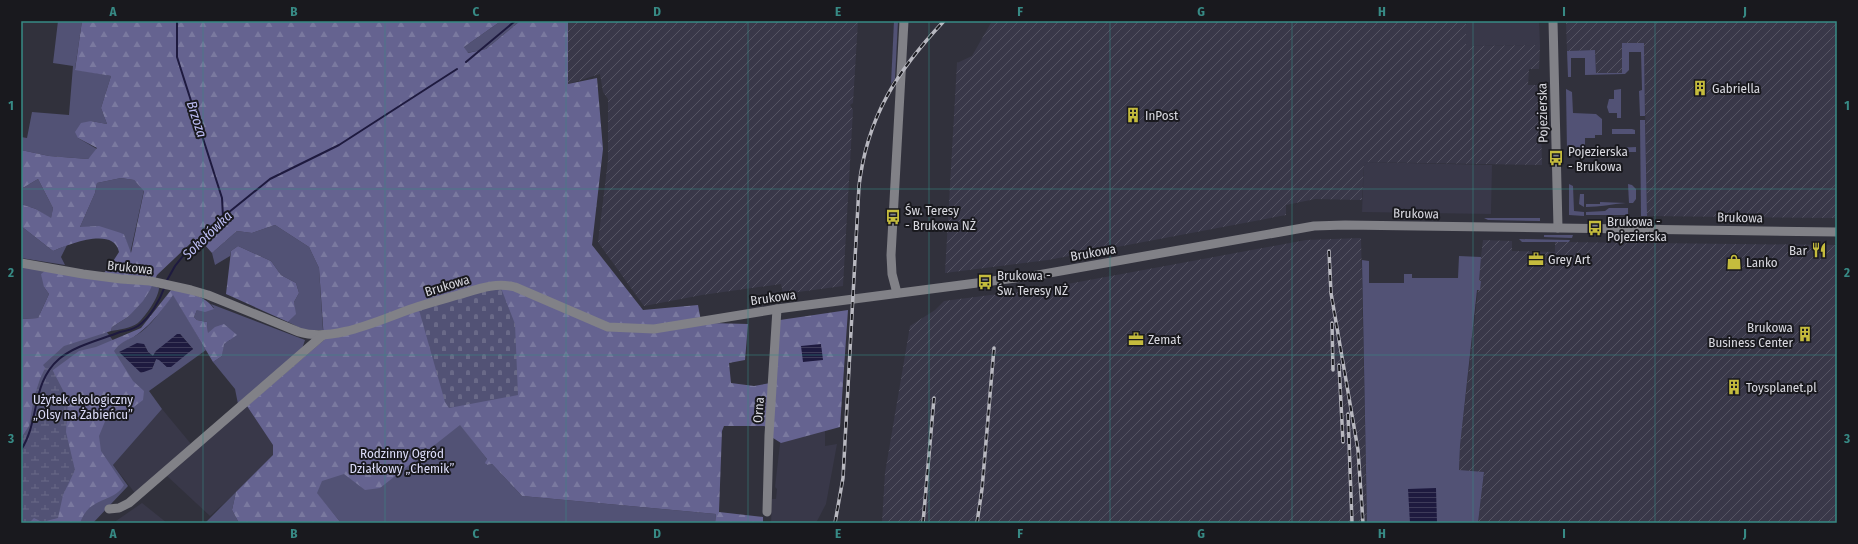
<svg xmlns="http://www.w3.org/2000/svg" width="1858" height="544" font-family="'Fira Sans Condensed',sans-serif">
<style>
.built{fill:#393849}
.industrial{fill:url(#industrial-furrows)}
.green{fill:#525275;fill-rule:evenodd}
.forest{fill:url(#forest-firs);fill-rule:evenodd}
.wetland{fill:url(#wetland-marsh)}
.cemetery{fill:url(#cemetery-stones)}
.water{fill:url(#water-rules)}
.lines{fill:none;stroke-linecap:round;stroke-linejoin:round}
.stream{stroke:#1e1a3f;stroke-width:2}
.minor{stroke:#818187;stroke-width:9}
.rail-casing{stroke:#b8b8c0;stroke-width:3.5}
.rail{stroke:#19191e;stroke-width:2;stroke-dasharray:6;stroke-linecap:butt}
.grid{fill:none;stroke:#378a85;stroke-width:1;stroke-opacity:0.55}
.labels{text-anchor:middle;stroke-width:4;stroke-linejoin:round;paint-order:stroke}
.poi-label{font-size:13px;fill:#d9d9e0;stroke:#19191e;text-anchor:start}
.street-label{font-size:13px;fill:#d9d9e0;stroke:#19191e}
.park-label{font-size:13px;fill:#ddddfa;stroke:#19191e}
.water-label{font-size:14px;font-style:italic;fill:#bebef6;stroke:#19191e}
.neatline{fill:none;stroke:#378a85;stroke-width:1.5}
.grid-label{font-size:13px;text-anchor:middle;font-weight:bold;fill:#378a85}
</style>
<defs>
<pattern id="industrial-furrows" width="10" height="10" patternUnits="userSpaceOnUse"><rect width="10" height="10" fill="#393849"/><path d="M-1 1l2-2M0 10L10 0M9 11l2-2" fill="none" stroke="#555463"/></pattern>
<pattern id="forest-firs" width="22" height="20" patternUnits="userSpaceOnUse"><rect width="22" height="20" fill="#656390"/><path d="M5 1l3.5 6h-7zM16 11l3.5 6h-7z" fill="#7a799f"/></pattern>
<pattern id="wetland-marsh" width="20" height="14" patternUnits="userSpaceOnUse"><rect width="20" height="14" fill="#525275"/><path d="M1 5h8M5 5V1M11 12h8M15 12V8" fill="none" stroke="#6a6a88"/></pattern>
<pattern id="cemetery-stones" width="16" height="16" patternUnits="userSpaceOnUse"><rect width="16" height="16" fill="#525275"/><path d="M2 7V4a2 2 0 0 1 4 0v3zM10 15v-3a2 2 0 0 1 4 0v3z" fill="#6a6a88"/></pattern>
<pattern id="water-rules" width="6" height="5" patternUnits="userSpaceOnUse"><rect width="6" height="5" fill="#1e1a3f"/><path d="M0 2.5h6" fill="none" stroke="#3e3b5a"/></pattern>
</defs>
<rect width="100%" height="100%" fill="#31313c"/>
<g class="built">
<polygon points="1466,21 1539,21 1540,45 1466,46"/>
<polygon points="1364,162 1492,165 1491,214 1362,212"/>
<polygon points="247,406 282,451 210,516 167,476"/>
<polygon points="162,409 191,444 135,493 113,465"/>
<polygon points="782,426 825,426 825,446 837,444 826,504 816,523 771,523 772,499 776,499 777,489 775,487"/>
<polygon points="142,503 167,523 113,523"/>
</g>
<g class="industrial">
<polygon points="568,21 858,21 853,103 850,105 853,110 843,286 783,294 781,284 702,295 644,306 598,242 608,160 608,99 603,92 600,74 568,84"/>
<polygon points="992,21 1466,21 1466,46 1540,45 1539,69 1529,69 1528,85 1540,85 1542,165 1364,162 1362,200 1315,199 1286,205 1286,215 1048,260 945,273 957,63 972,56"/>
<polygon points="1566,21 1837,21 1837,218 1647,216 1644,43 1622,43 1622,73 1596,73 1595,50 1567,51"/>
<polygon points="1361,238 1367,523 882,523 885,473 910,326 935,310 944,301 1046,288 1306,240"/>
<polygon points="1483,240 1512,241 1512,251 1555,252 1555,242 1837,245 1837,523 1478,523 1484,473 1459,471 1460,446 1478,290 1479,290 1480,281 1478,281"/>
</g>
<g class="green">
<polygon points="58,21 82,21 75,69 111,76 101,108 107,124 91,121 78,138 97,149 88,159 49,156 21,150 21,137 27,138 32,112 69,115 73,66 53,63"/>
<polygon points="501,21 520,21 486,49 467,53 464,47"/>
<polygon points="894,21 898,21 895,79 891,84"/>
<polygon points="1622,43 1644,43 1645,116 1640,116 1639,91 1642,90 1641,52 1629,52 1629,70 1625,74 1585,75 1585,58 1571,58 1571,77 1568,77 1567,51 1595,50 1596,73 1622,73"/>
<polygon points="1566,89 1572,92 1573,113 1596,114 1602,119 1602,135 1595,135 1595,138 1585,138 1585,152 1567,151"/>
<polygon points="1621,89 1621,118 1617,118 1617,113 1609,113 1607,107 1609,99 1614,99 1614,90"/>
<polygon points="1640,120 1645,120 1647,216 1641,216"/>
<polygon points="1612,129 1632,129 1635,130 1635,134 1612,134"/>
<polygon points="1636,147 1636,152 1615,152 1613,149 1613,148"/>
<polygon points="121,178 134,180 144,190 130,254 124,234 80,227 95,193 97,183"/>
<polygon points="38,179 53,208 51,219 36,209 21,204 21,189"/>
<polygon points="1569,184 1573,186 1574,211 1584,212 1584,216 1569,215"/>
<polygon points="1628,184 1632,185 1636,189 1636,199 1633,203 1629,203"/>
<polygon points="1580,194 1584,194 1584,207 1579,204"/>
<path d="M 1600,202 L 1626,203 C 1612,204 1600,207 1586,207 L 1586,204 L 1600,204 Z"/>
<polygon points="1609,208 1628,208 1628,215 1586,215 1586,212 1605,211"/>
<polygon points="1484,218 1540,218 1540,221 1488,220"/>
<polygon points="275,225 309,247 319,268 323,330 304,330 288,322 295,314 294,302 299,293 296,283 281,275 271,261 238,246 231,251 230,256 215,265 212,253 237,231 252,233"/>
<polygon points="21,226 53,251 67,245 61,257 65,265 21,258"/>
<polygon points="1544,235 1573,235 1572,238 1544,237"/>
<polygon points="1519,239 1570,240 1569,242 1522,242"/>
<polygon points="1459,256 1481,257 1479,281 1481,281 1480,290 1477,290 1460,446 1459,470 1484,472 1478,523 1367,523 1362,260 1369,261 1369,283 1404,283 1404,274 1412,274 1412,278 1458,278"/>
<polygon points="21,266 45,271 44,287 49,294 38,318 21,319"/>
<path d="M 152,285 L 159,288 C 159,297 145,317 138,323 C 131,328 119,330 111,331 L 112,327 L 128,317 Z"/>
<path d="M 173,294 L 206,350 L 149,391 L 162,409 L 113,465 L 128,486 L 93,523 L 21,523 L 21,346 L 106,331 L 117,346 C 122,340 128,340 135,336 C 151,327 162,309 173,294 ZM 180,334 L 193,349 L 167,367 L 159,359 L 156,359 L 152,369 L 144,344 L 148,352 L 153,356 L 156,351 Z"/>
<polygon points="211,304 305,340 302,349 238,404 235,389 213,362 222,356 223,344 230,340 208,333 207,322 197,320 194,317 197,310 214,308"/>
<polygon points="460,424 487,459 486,464 487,465 492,464 522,496 716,514 715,523 341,523 282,451"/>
<polygon points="236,492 232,510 239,523 205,523"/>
</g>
<g class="forest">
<path d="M 82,21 L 501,21 L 464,47 L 468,53 L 486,49 L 520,21 L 568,21 L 568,84 L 597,78 L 603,149 L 592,245 L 643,310 L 698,305 L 701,321 L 710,323 L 748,324 L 745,360 L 729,363 L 731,383 L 754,386 L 776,382 L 780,320 L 848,310 L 840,427 L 781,443 L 773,438 L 773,431 L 764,426 L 724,426 L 722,431 L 719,512 L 763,517 L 763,523 L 715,523 L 716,514 L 522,496 L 492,464 L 487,465 L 485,463 L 487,459 L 460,425 L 380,488 L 365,490 L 344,474 L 322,481 L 317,493 L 341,523 L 239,523 L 232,510 L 236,492 L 273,455 L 273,445 L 247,406 L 324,340 L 319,268 L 309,247 L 275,225 L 252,233 L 237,231 L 212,253 L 204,244 L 193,241 L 157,275 L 150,290 L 143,301 L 128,317 L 112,327 L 111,331 L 64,346 L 43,365 L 49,373 L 79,351 L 96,347 L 141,328 L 171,290 C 185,292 206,295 214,309 L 205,312 L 197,310 L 194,317 L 197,320 L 207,322 L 208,333 L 215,327 L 224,324 L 237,335 L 224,344 L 222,356 L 213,362 L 173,295 C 163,309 153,322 139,333 C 128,342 124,338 114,351 L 133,381 L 144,391 L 143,400 L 131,409 L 116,410 L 106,419 L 99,436 L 101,451 L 124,485 C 114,503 89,496 80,523 L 21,523 L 21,319 L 38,318 L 49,294 L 44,287 L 41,274 L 45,271 L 98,280 L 110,266 L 119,252 C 114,226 69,244 53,251 L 21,226 L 21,204 L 36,209 L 51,218 L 53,208 L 38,179 L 21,189 L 21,150 L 49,156 L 88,159 L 97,148 L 78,138 L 75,132 L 81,123 L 91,121 L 107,124 L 101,108 L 111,76 L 75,70 ZM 121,178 L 134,180 L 144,191 L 131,253 L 124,234 L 99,226 L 80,227 L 95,193 L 97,183 Z"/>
<polygon points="238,246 271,261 281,275 296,283 299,293 294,302 296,314 288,322 226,294 231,251"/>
</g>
<polygon class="wetland" points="51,367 68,400 66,432 75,470 63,495 58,518 42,522 34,518 29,523 21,523 21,438 29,426 34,397 40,379 45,368"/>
<polygon class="cemetery" points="501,288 515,324 518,395 449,408 445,402 419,310 478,292"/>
<g class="water">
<polygon points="177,334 180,334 193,349 171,367 167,367 159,360 156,359 152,369 141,373 119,352 137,343 144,344 148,352 153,356 156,351"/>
<polygon points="821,344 823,360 803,362 801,346"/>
<polygon points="1436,488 1437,523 1410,523 1408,489"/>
</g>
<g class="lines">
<g class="stream">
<polyline points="177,21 177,57 222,198 223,217"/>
<polyline points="466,62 515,21"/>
<polyline points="166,282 175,266 187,251 223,217 270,179 339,145 457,69"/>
<path d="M 21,450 C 40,421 31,383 59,359 C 76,345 100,340 120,332 C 126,331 133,329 138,326 C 150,318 160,300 165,286"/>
</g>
<g class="minor">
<polyline points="1553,21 1558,228"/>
<path d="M 21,263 L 83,274 L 121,279 L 150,281 L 191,290 L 208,295 L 299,332 C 334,343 381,319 414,308 C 429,303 444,299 458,295 C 478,289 495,282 515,287 L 608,327 L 654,329 L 777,309 L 1038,275 L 1314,226 L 1345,225 L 1837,232"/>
<polyline points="897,293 892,274 891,255 904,21"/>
<polyline points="109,509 119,508 129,503 323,335"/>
<polyline points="767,512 769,435 777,309"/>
</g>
<g class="rail-casing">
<g id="rail">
<polyline points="1329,251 1331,293 1358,450 1363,523"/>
<polyline points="1332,323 1333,370"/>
<polyline points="1339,365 1343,442"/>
<polyline points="1348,414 1352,523"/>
<path d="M 835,523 L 843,478 L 859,186 C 867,117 897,71 944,21"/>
<polyline points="923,523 934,398"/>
<polyline points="977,523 982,489 994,348"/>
</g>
</g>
<use href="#rail" class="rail"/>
</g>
<path class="grid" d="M 203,21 L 203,523M 385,21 L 385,523M 566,21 L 566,523M 748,21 L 748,523M 929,21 L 929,523M 1110,21 L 1110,523M 1292,21 L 1292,523M 1473,21 L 1473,523M 1655,21 L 1655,523M 21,189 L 1837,189M 21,355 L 1837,355"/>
<defs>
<g id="building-bare" transform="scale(1.2)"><path d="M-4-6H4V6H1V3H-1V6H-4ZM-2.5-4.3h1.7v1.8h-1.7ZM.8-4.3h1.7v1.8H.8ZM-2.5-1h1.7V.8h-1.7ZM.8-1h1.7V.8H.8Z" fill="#c5bc3d" stroke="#19191e" stroke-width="2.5" paint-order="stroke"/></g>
<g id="bus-bare" transform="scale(1.2)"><path d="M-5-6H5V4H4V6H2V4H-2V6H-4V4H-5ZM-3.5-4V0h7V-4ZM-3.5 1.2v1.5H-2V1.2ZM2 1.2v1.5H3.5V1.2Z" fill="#c5bc3d" stroke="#19191e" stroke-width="2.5" paint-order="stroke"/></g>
<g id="restaurant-bare" transform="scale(1.2)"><path d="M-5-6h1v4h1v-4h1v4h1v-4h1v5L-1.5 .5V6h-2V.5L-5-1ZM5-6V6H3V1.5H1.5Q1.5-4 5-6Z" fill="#c5bc3d" stroke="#19191e" stroke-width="2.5" paint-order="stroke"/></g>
<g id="office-bare" transform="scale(1.2)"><path d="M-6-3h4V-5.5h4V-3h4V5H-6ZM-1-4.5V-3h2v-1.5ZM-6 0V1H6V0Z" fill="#c5bc3d" stroke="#19191e" stroke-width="2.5" paint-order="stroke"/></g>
<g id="shop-bare" transform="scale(1.2)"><path d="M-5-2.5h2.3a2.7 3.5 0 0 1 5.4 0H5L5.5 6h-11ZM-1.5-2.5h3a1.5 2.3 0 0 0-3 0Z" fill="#c5bc3d" stroke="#19191e" stroke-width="2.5" paint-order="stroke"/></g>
</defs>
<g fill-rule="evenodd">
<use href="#building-bare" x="1700" y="88"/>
<use href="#building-bare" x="1133" y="115"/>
<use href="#bus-bare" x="1556" y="158"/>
<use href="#bus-bare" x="893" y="217"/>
<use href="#bus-bare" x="1595" y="228"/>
<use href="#restaurant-bare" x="1819" y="250"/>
<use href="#office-bare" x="1536" y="259"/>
<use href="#shop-bare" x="1734" y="262"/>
<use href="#bus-bare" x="985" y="282"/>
<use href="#building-bare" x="1805" y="334"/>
<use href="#office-bare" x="1136" y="339"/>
<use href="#building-bare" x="1734" y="387"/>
</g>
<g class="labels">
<g class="poi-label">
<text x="1712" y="93">Gabriella</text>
<text x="1145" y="120">InPost</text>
<text x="1568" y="156">Pojezierska<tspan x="1568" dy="15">- Brukowa</tspan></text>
<text x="905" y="215">Św. Teresy<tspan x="905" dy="15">- Brukowa NŻ</tspan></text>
<text x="1607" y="226">Brukowa -<tspan x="1607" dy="15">Pojezierska</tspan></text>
<text x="1807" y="255" text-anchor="end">Bar</text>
<text x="1548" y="264">Grey Art</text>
<text x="1746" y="267">Lanko</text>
<text x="997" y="280">Brukowa -<tspan x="997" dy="15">Św. Teresy NŻ</tspan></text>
<text x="1793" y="332" text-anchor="end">Brukowa<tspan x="1793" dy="15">Business Center</tspan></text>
<text x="1148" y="344">Zemat</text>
<text x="1746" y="392">Toysplanet.pl</text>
</g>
<g class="street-label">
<text transform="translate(1542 113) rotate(-91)" y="5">Pojezierska</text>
<text transform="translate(1416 213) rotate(1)" y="5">Brukowa</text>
<text transform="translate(1740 217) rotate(1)" y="5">Brukowa</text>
<text transform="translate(1093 252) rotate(-10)" y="5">Brukowa</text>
<text transform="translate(130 267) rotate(6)" y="5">Brukowa</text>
<text transform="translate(447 285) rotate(-17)" y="5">Brukowa</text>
<text transform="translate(773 297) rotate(-8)" y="5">Brukowa</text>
<text transform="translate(758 410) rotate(-86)" y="5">Orna</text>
</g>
<g class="park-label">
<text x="83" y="404">Użytek ekologiczny<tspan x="83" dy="15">„Olsy na Żabieńcu”</tspan></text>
<text x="402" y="458">Rodzinny Ogród<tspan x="402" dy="15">Działkowy „Chemik”</tspan></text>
</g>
<g class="water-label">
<text transform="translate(197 119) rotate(72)" y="5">Brzoza</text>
<text transform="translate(207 235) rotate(-44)" y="5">Sokołówka</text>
</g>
</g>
<rect width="1858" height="544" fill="none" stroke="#19191e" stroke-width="44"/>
<rect x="22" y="22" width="1814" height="500" class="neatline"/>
<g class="grid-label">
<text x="113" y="16">A</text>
<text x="294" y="16">B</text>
<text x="476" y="16">C</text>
<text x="657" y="16">D</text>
<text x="838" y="16">E</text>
<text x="1020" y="16">F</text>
<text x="1201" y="16">G</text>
<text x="1382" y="16">H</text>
<text x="1564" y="16">I</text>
<text x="1745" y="16">J</text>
<text x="11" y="110">1</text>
<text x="1847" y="110">1</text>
<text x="11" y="277">2</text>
<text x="1847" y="277">2</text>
<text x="11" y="443">3</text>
<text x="1847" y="443">3</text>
<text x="113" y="538">A</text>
<text x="294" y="538">B</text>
<text x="476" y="538">C</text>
<text x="657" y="538">D</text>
<text x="838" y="538">E</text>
<text x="1020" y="538">F</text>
<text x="1201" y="538">G</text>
<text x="1382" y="538">H</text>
<text x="1564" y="538">I</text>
<text x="1745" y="538">J</text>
</g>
</svg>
